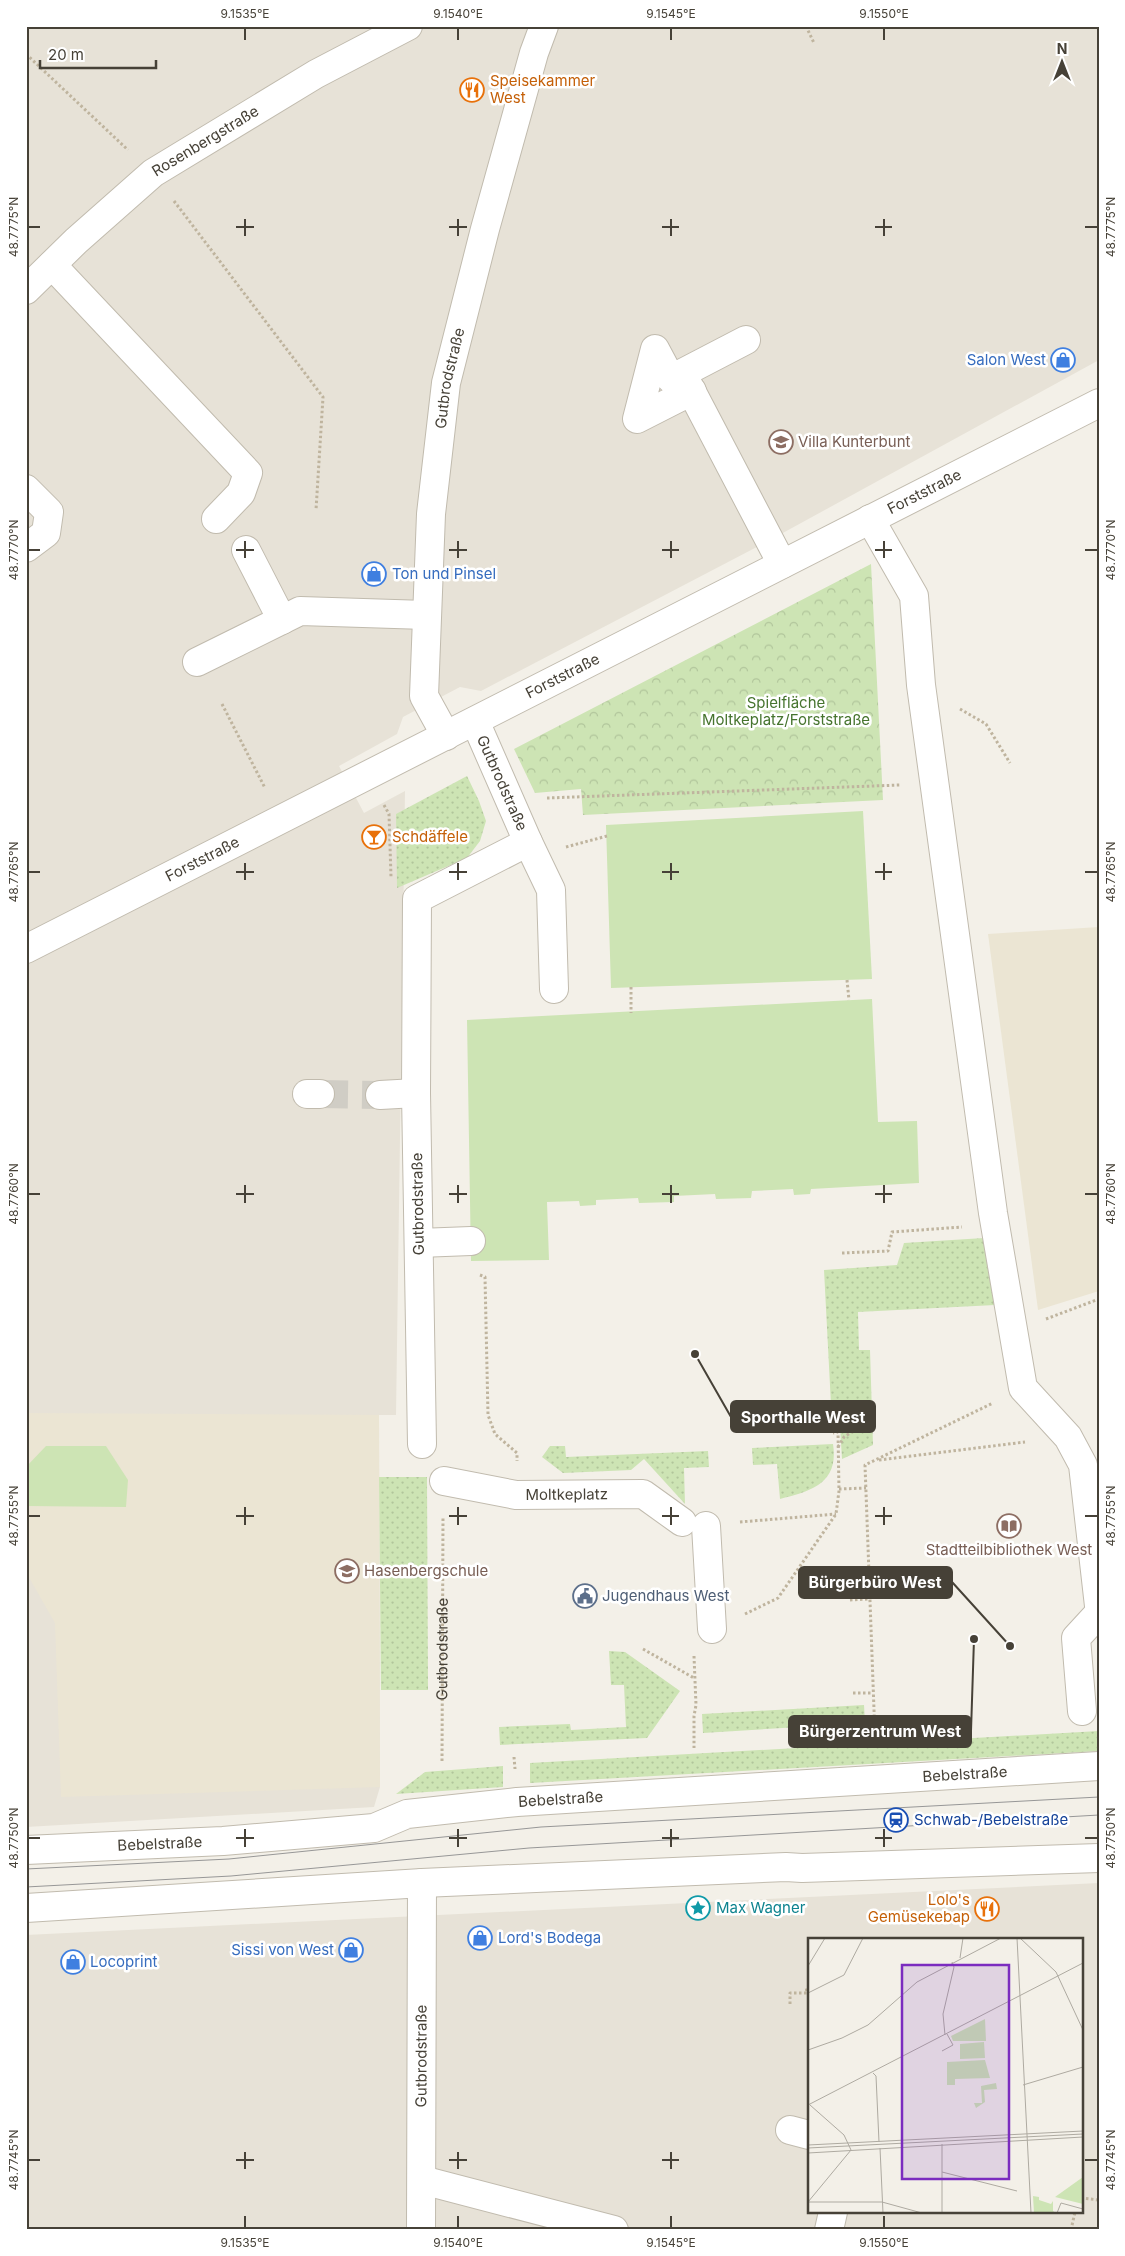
<svg xmlns="http://www.w3.org/2000/svg" width="1125" height="2256" font-family="Inter,sans-serif">
<style>
.residential{fill:#e7e2d7;fill-rule:evenodd}
.education{fill:#ebe5d3}
.grass{fill:url(#grass-dots)}
.park{fill:url(#park-crowns)}
.pitch{fill:#cde4b4}
.lines{fill:none;stroke-linecap:round;stroke-linejoin:round}
.minor-tunnel{stroke:#d0cdc5;stroke-width:28;stroke-dasharray:28 14;stroke-linecap:butt}
.minor-casing{stroke:#c1bbae;stroke-width:30}
.path{stroke:#bfb49e;stroke-width:3;stroke-dasharray:2.5 2.5;stroke-linecap:butt}
.minor{stroke:#fff;stroke-width:28}
.tram{stroke:#979797;stroke-width:1}
.ticks{fill:none;stroke:#464137;stroke-width:2}
.labels{text-anchor:middle;stroke-width:5;stroke-linejoin:round;paint-order:stroke}
.food-label{font-size:15px;fill:#c56008;stroke:#fff;text-anchor:start}
.street-label{font-size:15px;fill:#464137;stroke:#fff}
.shop-label{font-size:15px;fill:#366cbe;stroke:#fff;text-anchor:start}
.education-label{font-size:15px;fill:#785e54;stroke:#fff;text-anchor:start}
.park-label{font-size:15px;fill:#46742e;stroke:#fff}
.service-label{font-size:15px;fill:#4e5e75;stroke:#fff;text-anchor:start}
.transit-label{font-size:15px;fill:#164399;stroke:#fff;text-anchor:start}
.culture-label{font-size:15px;fill:#0d838f;stroke:#fff;text-anchor:start}
.inset-road{fill:none;stroke:#aeaaa1;stroke-width:1}
.view{fill:#7b2cbf;fill-opacity:0.15;stroke:#7b2cbf;stroke-width:2.5}
.inset-edge{fill:none;stroke:#464137;stroke-width:2.5}
.leader{fill:none;stroke:#464137;stroke-width:2}
.callout-dot{fill:#464137;stroke:#fff;stroke-width:2}
.callout{fill:#464137;stroke:#464137;stroke-width:2}
.callout-label{font-size:16px;text-anchor:middle;font-weight:bold;fill:#fff}
.neatline{fill:none;stroke:#464137;stroke-width:2}
.ticks-label{font-size:12px;text-anchor:middle;fill:#464137}
</style>
<defs>
<pattern id="grass-dots" width="8" height="8" patternUnits="userSpaceOnUse" patternTransform="scale(1.25)"><rect width="8" height="8" fill="#cde4b4"/><path d="M2 2h.1M6 6h.1" fill="none" stroke="#b1c59b" stroke-width="1.8" stroke-linecap="round"/></pattern>
<pattern id="park-crowns" width="20" height="18" patternUnits="userSpaceOnUse" patternTransform="scale(1.25)"><rect width="20" height="18" fill="#cde4b4"/><path d="M2 6a3 3 0 1 1 6 0M12 15a3 3 0 1 1 6 0" fill="none" stroke="#b1c59b"/></pattern>
</defs>
<rect width="100%" height="100%" fill="#f3f0e8"/>
<g class="residential">
<polygon points="26,26 1099,26 1099,360 770,540 481,691 460,687 403,717 397,734 339,766 364,813 405,791 396,1415 379,1415 380,1787 374,1807 26,1827"/>
<path d="M 1099,1883 L 1099,2230 L 26,2230 L 26,1935 ZM 809,1940 L 1081,1940 L 1081,2212 L 809,2212 Z"/>
</g>
<g class="education">
<polygon points="1099,927 1099,1291 1038,1310 988,934"/>
<polygon points="26,1413 379,1415 380,1787 61,1797 55,1623 26,1572"/>
</g>
<g class="grass">
<polygon points="467,776 479,801 486,821 480,841 467,858 397,888 396,814"/>
<polygon points="984,1238 995,1305 858,1312 859,1350 870,1350 873,1445 842,1459 840,1426 832,1424 824,1270 897,1265 904,1243"/>
<path d="M 833,1444 C 839,1483 812,1491 780,1499 L 777,1464 L 753,1465 L 752,1448 Z"/>
<polygon points="550,1446 565,1446 566,1457 708,1451 709,1467 684,1468 685,1504 644,1459 631,1470 563,1473 542,1457"/>
<polygon points="379,1477 427,1477 428,1690 381,1690"/>
<polygon points="609,1651 625,1652 680,1691 647,1738 500,1745 499,1727 570,1724 571,1730 626,1727 624,1685 611,1685"/>
<polygon points="864,1705 865,1723 703,1733 702,1714"/>
<polygon points="1099,1731 1099,1751 530,1783 530,1763"/>
<polygon points="503,1766 503,1787 396,1794 425,1772"/>
</g>
<polygon class="park" points="871,564 883,800 583,815 581,789 535,793 514,749"/>
<g class="pitch">
<polygon points="863,811 872,979 611,988 606,825"/>
<polygon points="872,999 878,1122 917,1121 919,1183 811,1189 810,1194 794,1195 793,1189 752,1191 751,1198 716,1199 715,1194 674,1196 674,1202 639,1203 638,1198 596,1200 596,1205 580,1206 579,1201 547,1202 549,1260 471,1261 467,1020"/>
<polygon points="46,1446 106,1446 128,1480 126,1507 26,1506 26,1467"/>
</g>
<g class="lines">
<polyline class="minor-tunnel" points="320,1094 380,1095"/>
<g class="minor-casing">
<g id="minor">
<polyline points="52,265 248,473 241,493 216,519"/>
<path id="s2" d="M 26,290 L 76,241 L 153,173 L 316,74 L 408,26"/>
<polyline points="683,375 782,564"/>
<polyline points="692,391 637,419 655,349 671,379 746,340"/>
<polyline points="26,489 49,512 46,533 26,548"/>
<polyline points="870,519 914,596 921,685 993,1213 1023,1388 1068,1437 1083,1465 1099,1606"/>
<polyline points="246,550 282,620"/>
<polyline points="197,662 300,611 426,615"/>
<path id="s3" d="M 446,736 L 424,696 L 431,514 L 446,383 L 485,229 L 534,53 L 544,26"/>
<polyline points="528,842 551,890 554,989"/>
<path id="s4" d="M 26,949 L 1099,403"/>
<polyline points="307,1094 320,1094"/>
<polyline points="380,1095 416,1093"/>
<polyline points="419,1243 471,1241"/>
<polyline points="422,1444 416,1093 417,899 528,842 475,721"/>
<path id="s5" d="M 444,1481 L 516,1495 L 643,1494 L 682,1522"/>
<polyline points="706,1526 712,1629"/>
<polyline points="1082,1711 1076,1638 1099,1613"/>
<path id="s6" d="M 26,1850 L 223,1841 L 374,1828 L 407,1814 L 517,1802 L 1099,1766"/>
<polyline points="26,1908 422,1883 786,1867 802,1868 1099,1858"/>
<polyline points="790,2130 809,2135"/>
<polyline points="422,2180 614,2230"/>
<path id="s7" d="M 421,2230 L 422,1883"/>
<polyline points="829,2230 833,2212"/>
</g>
</g>
<g class="path">
<polyline points="806,26 814,43"/>
<polyline points="26,54 128,150"/>
<polyline points="174,201 323,397 316,510"/>
<polyline points="222,704 265,788"/>
<polyline points="960,709 986,724 1010,763"/>
<polyline points="547,798 900,785"/>
<polyline points="384,805 389,814 391,877"/>
<polyline points="566,847 607,836"/>
<polyline points="847,980 849,1000"/>
<polyline points="631,987 631,1013"/>
<polyline points="842,1253 888,1251 892,1232 962,1227"/>
<polyline points="480,1275 485,1277 488,1415 495,1434 517,1453 517,1461"/>
<polyline points="1046,1319 1099,1299"/>
<polyline points="838,1447 844,1437 872,1419"/>
<polyline points="879,1460 1025,1442"/>
<polyline points="839,1489 866,1488"/>
<polyline points="740,1522 836,1514"/>
<polyline points="850,1600 870,1599"/>
<polyline points="745,1614 778,1598 836,1514 839,1491 838,1432 833,1433"/>
<polyline points="643,1649 694,1678"/>
<polyline points="694,1656 696,1705 694,1716 694,1748"/>
<polyline points="853,1693 873,1693"/>
<polyline points="875,1737 865,1465 993,1403"/>
<polyline points="514,1757 515,1769"/>
<path id="s1" d="M 442,1761 L 443,1516"/>
<polyline points="790,2004 790,1993 807,1993 806,1986"/>
<polyline points="1081,2198 1099,2200"/>
<polyline points="1071,2230 1075,2212"/>
</g>
<use href="#minor" class="minor"/>
<g class="tram">
<polyline points="26,1869 229,1859 541,1827 1099,1797"/>
<polyline points="26,1887 231,1876 529,1848 1099,1815"/>
</g>
</g>
<path class="ticks" d="M 245,28 L 245,40M 458,28 L 458,40M 671,28 L 671,40M 884,28 L 884,40M 245,219 L 245,236M 458,219 L 458,236M 671,219 L 671,236M 884,219 L 884,236M 28,227 L 40,227M 236,227 L 254,227M 449,227 L 467,227M 662,227 L 679,227M 875,227 L 892,227M 1085,227 L 1098,227M 245,541 L 245,558M 458,541 L 458,558M 671,541 L 671,558M 884,541 L 884,558M 28,550 L 40,550M 236,550 L 254,550M 449,550 L 467,550M 662,550 L 679,550M 875,550 L 892,550M 1085,550 L 1098,550M 245,863 L 245,880M 458,863 L 458,880M 671,863 L 671,880M 884,863 L 884,880M 28,872 L 40,872M 236,872 L 254,872M 449,872 L 467,872M 662,872 L 679,872M 875,872 L 892,872M 1085,872 L 1098,872M 245,1185 L 245,1203M 458,1185 L 458,1203M 671,1185 L 671,1203M 884,1185 L 884,1203M 28,1194 L 40,1194M 236,1194 L 254,1194M 449,1194 L 467,1194M 662,1194 L 679,1194M 875,1194 L 892,1194M 1085,1194 L 1098,1194M 245,1507 L 245,1525M 458,1507 L 458,1525M 671,1507 L 671,1525M 884,1507 L 884,1525M 28,1516 L 40,1516M 236,1516 L 254,1516M 449,1516 L 467,1516M 662,1516 L 679,1516M 875,1516 L 892,1516M 1085,1516 L 1098,1516M 245,1829 L 245,1847M 458,1829 L 458,1847M 671,1829 L 671,1847M 884,1829 L 884,1847M 28,1838 L 40,1838M 236,1838 L 254,1838M 449,1838 L 467,1838M 662,1838 L 679,1838M 875,1838 L 892,1838M 1085,1838 L 1098,1838M 245,2152 L 245,2169M 458,2152 L 458,2169M 671,2152 L 671,2169M 28,2160 L 40,2160M 236,2160 L 254,2160M 449,2160 L 467,2160M 662,2160 L 679,2160M 1085,2160 L 1098,2160M 245,2216 L 245,2228M 458,2216 L 458,2228M 671,2216 L 671,2228M 884,2216 L 884,2228"/>
<defs>
<g id="restaurant-ring" transform="scale(1.25)"><circle r="9.5" fill="#fff" stroke="#e8710a" stroke-width="1.5"/><path d="M-5-6h1v4h1v-4h1v4h1v-4h1v5L-1.5 .5V6h-2V.5L-5-1ZM5-6V6H3V1.5H1.5Q1.5-4 5-6Z" fill="#e8710a"/></g>
<g id="shop-ring" transform="scale(1.25)"><circle r="9.5" fill="#fff" stroke="#3f7fe0" stroke-width="1.5"/><path d="M-5-2.5h2.3a2.7 3.5 0 0 1 5.4 0H5L5.5 6h-11ZM-1.5-2.5h3a1.5 2.3 0 0 0-3 0Z" fill="#3f7fe0"/></g>
<g id="school-ring" transform="scale(1.25)"><circle r="9.5" fill="#fff" stroke="#8d6e63" stroke-width="1.5"/><path d="M0-5L7-2L0 1L-7-2ZM-4 1L0 2.5L4 1V4Q0 6-4 4Z" fill="#8d6e63"/></g>
<g id="bar-ring" transform="scale(1.25)"><circle r="9.5" fill="#fff" stroke="#e8710a" stroke-width="1.5"/><path d="M-6-5H6L.8 .8V4.5H3.5V6h-7V4.5H-.8V.8Z" fill="#e8710a"/></g>
<g id="library-ring" transform="scale(1.25)"><circle r="9.5" fill="#fff" stroke="#8d6e63" stroke-width="1.5"/><path d="M-6-4Q-3-5.5-.7-3.5V5Q-3 3-6 4ZM6-4Q3-5.5 .7-3.5V5Q3 3 6 4Z" fill="#8d6e63"/></g>
<g id="civic-ring" transform="scale(1.25)"><circle r="9.5" fill="#fff" stroke="#5c6f8a" stroke-width="1.5"/><path d="M-.6-6.5H3V-4.5H.6V-3L4-1V1h2V6H-6V1h2V-1L-.6-3ZM-1.2 2.5V6h2.4V2.5Z" fill="#5c6f8a"/></g>
<g id="station-ring" transform="scale(1.25)"><circle r="9.5" fill="#fff" stroke="#1a4fb4" stroke-width="1.5"/><path d="M-3-6H3Q5-6 5-4V2Q5 4 3 4L4.5 6H3L1.5 4h-3L-3 6H-4.5L-3 4Q-5 4-5 2V-4Q-5-6-3-6ZM-3.5-4v3h7v-3ZM-3.5 1v1.5H-2V1ZM2 1v1.5H3.5V1Z" fill="#1a4fb4"/></g>
<g id="sight-ring" transform="scale(1.25)"><circle r="9.5" fill="#fff" stroke="#0f9aa8" stroke-width="1.5"/><path d="M0-6L1.8-2.2L6-1.7L2.9 1.2L3.7 5.4L0 3.3L-3.7 5.4L-2.9 1.2L-6-1.7L-1.8-2.2Z" fill="#0f9aa8"/></g>
</defs>
<g fill-rule="evenodd">
<use href="#restaurant-ring" x="472" y="90"/>
<use href="#shop-ring" x="1063" y="360"/>
<use href="#school-ring" x="781" y="442"/>
<use href="#shop-ring" x="374" y="574"/>
<use href="#bar-ring" x="374" y="837"/>
<use href="#library-ring" x="1009" y="1526"/>
<use href="#school-ring" x="347" y="1571"/>
<use href="#civic-ring" x="585" y="1596"/>
<use href="#station-ring" x="896" y="1820"/>
<use href="#sight-ring" x="698" y="1908"/>
<use href="#restaurant-ring" x="987" y="1909"/>
<use href="#shop-ring" x="480" y="1938"/>
<use href="#shop-ring" x="351" y="1950"/>
<use href="#shop-ring" x="73" y="1962"/>
</g>
<g class="labels">
<g class="food-label">
<text x="490" y="86">Speisekammer<tspan x="490" dy="17">West</tspan></text>
<text x="392" y="842">Schdäffele</text>
<text x="970" y="1905" text-anchor="end">Lolo's<tspan x="970" dy="17">Gemüsekebap</tspan></text>
</g>
<g class="street-label">
<text dy="5" stroke="none"><textPath href="#s2" startOffset="234">Rosenbergstraße</textPath></text>
<text dy="5" stroke="none"><textPath href="#s3" startOffset="365">Gutbrodstraße</textPath></text>
<text dy="5" stroke="none"><textPath href="#s4" startOffset="1008">Forststraße</textPath></text>
<text dy="5" stroke="none"><textPath href="#s4" startOffset="602">Forststraße</textPath></text>
<text transform="translate(502 783) rotate(66)" y="5">Gutbrodstraße</text>
<text dy="5" stroke="none"><textPath href="#s4" startOffset="198">Forststraße</textPath></text>
<text transform="translate(418 1204) rotate(-91)" y="5">Gutbrodstraße</text>
<text dy="5" stroke="none"><textPath href="#s5" startOffset="124">Moltkeplatz</textPath></text>
<text dy="5" stroke="none"><textPath href="#s1" startOffset="112">Gutbrodstraße</textPath></text>
<text dy="5" stroke="none"><textPath href="#s6" startOffset="944">Bebelstraße</textPath></text>
<text dy="5" stroke="none"><textPath href="#s6" startOffset="539">Bebelstraße</textPath></text>
<text dy="5" stroke="none"><textPath href="#s6" startOffset="134">Bebelstraße</textPath></text>
<text dy="5" stroke="none"><textPath href="#s7" startOffset="174">Gutbrodstraße</textPath></text>
</g>
<g class="shop-label">
<text x="1046" y="365" text-anchor="end">Salon West</text>
<text x="392" y="579">Ton und Pinsel</text>
<text x="498" y="1943">Lord's Bodega</text>
<text x="334" y="1955" text-anchor="end">Sissi von West</text>
<text x="90" y="1967">Locoprint</text>
</g>
<g class="education-label">
<text x="798" y="447">Villa Kunterbunt</text>
<text x="1009" y="1555" text-anchor="middle">Stadtteilbibliothek West</text>
<text x="364" y="1576">Hasenbergschule</text>
</g>
<g class="park-label">
<text x="786" y="708">Spielfläche<tspan x="786" dy="17">Moltkeplatz/Forststraße</tspan></text>
</g>
<g class="service-label">
<text x="602" y="1601">Jugendhaus West</text>
</g>
<g class="transit-label">
<text x="914" y="1825">Schwab-/Bebelstraße</text>
</g>
<g class="culture-label">
<text x="716" y="1913">Max Wagner</text>
</g>
</g>
<g transform="translate(808 1938)">
<rect width="275" height="275" fill="#f3f0e8"/>
<path d="M 188,145 L 189,151 L 176,152 L 177,164 L 168,170 L 166,165 L 174,165 L 173,148 Z" fill="#cde4b4"/>
<path d="M 177,81 L 178,103 L 145,103 L 143,98 ZM 275,239 L 275,266 L 247,259 ZM 225,258 L 231,259 L 231,262 L 243,266 L 245,263 L 245,273 L 248,275 L 226,275 Z" fill="#cde4b4"/>
<path d="M 176,104 L 177,120 L 152,121 L 152,106 ZM 177,122 L 182,140 L 147,141 L 147,147 L 139,147 L 139,124 Z" fill="#cde4b4"/>
<path class="inset-road" d="M 209,0 L 223,275M 212,0 L 248,34 L 275,92M 152,20 L 155,0M 0,28 L 17,0M 0,55 L 36,37 L 55,0M 137,97 L 135,76 L 146,29 L 144,24M 0,112 L 34,100 L 60,87 L 109,44 L 193,0M 134,113 L 145,107 L 139,96M 65,135 L 68,138 L 71,204M 215,147 L 275,129M 0,167 L 275,25M 0,207 L 275,193M 0,210 L 275,196M 72,210 L 75,275M 0,215 L 275,199M 134,234 L 209,253M 0,264 L 43,212 L 36,197 L 2,167M 0,264 L 74,264 L 114,275M 134,275 L 134,206M 249,275 L 253,265 L 275,271"/>
<path class="view" d="M 94,27 L 201,27 L 201,241 L 94,241 Z"/>
<rect width="275" height="275" class="inset-edge"/>
</g>
<path class="leader" d="M695 1354L731 1417M1010 1646L952 1582M974 1639L971 1731"/>
<g class="callout-dot">
<circle cx="695" cy="1354" r="5"/>
<circle cx="1010" cy="1646" r="5"/>
<circle cx="974" cy="1639" r="5"/>
</g>
<g class="callout">
<rect x="731" y="1401" width="144" height="31" rx="5"/>
<rect x="799" y="1567" width="153" height="31" rx="5"/>
<rect x="789" y="1716" width="182" height="31" rx="5"/>
</g>
<g class="callout-label">
<text x="803" y="1423">Sporthalle West</text>
<text x="875" y="1588">Bürgerbüro West</text>
<text x="880" y="1737">Bürgerzentrum West</text>
</g>
<rect width="1125" height="2256" fill="none" stroke="#ffffff" stroke-width="55"/>
<g transform="translate(1062 62)" stroke="#ffffff" stroke-width="4" paint-order="stroke">
<path d="M0-4L9 19L0 12L-9 19Z" fill="#464137"/>
<text y="-8" font-size="14" font-weight="bold" text-anchor="middle" fill="#464137">N</text>
</g>
<path d="M40 60v8h116v-8" fill="none" stroke="#464137" stroke-width="2.5"/>
<text x="48" y="60" font-size="15" fill="#464137" stroke="#ffffff" stroke-width="4" paint-order="stroke">20 m</text>
<rect x="28" y="28" width="1070" height="2200" class="neatline"/>
<g class="ticks-label">
<text x="245" y="18">9.1535°E</text>
<text x="458" y="18">9.1540°E</text>
<text x="671" y="18">9.1545°E</text>
<text x="884" y="18">9.1550°E</text>
<text transform="translate(14 227) rotate(-90)" y="4">48.7775°N</text>
<text transform="translate(1111 227) rotate(-90)" y="4">48.7775°N</text>
<text transform="translate(14 550) rotate(-90)" y="4">48.7770°N</text>
<text transform="translate(1111 550) rotate(-90)" y="4">48.7770°N</text>
<text transform="translate(14 872) rotate(-90)" y="4">48.7765°N</text>
<text transform="translate(1111 872) rotate(-90)" y="4">48.7765°N</text>
<text transform="translate(14 1194) rotate(-90)" y="4">48.7760°N</text>
<text transform="translate(1111 1194) rotate(-90)" y="4">48.7760°N</text>
<text transform="translate(14 1516) rotate(-90)" y="4">48.7755°N</text>
<text transform="translate(1111 1516) rotate(-90)" y="4">48.7755°N</text>
<text transform="translate(14 1838) rotate(-90)" y="4">48.7750°N</text>
<text transform="translate(1111 1838) rotate(-90)" y="4">48.7750°N</text>
<text transform="translate(14 2160) rotate(-90)" y="4">48.7745°N</text>
<text transform="translate(1111 2160) rotate(-90)" y="4">48.7745°N</text>
<text x="245" y="2247">9.1535°E</text>
<text x="458" y="2247">9.1540°E</text>
<text x="671" y="2247">9.1545°E</text>
<text x="884" y="2247">9.1550°E</text>
</g>
</svg>
